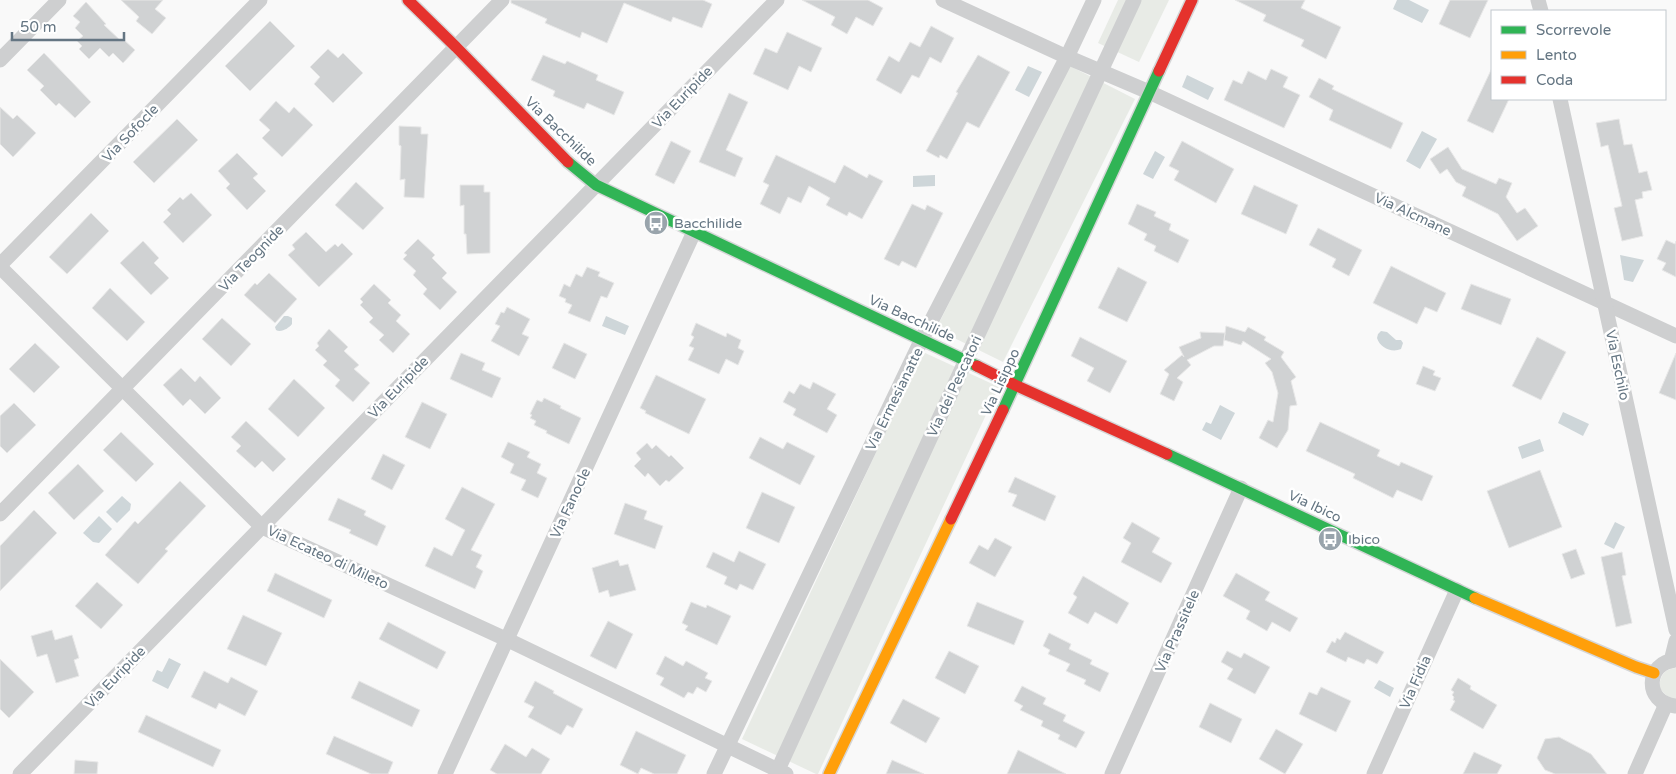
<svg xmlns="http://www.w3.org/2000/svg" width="1676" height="774" font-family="'Varela Round',sans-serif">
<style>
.green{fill:#e8ebe6}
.water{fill:#ced6d9}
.building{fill:#d0d2d3;stroke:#e8e8e8}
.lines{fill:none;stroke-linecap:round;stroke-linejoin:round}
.fast-casing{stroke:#d5d6d7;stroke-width:14}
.slow-casing{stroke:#d5d6d7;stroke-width:14}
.jam-casing{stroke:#d5d6d7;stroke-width:14}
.street{stroke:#cecfd0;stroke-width:15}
.fast{stroke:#30b455;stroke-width:11}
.slow{stroke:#ff9f0a;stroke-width:11}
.jam{stroke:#e5322d;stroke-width:11}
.labels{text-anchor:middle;stroke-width:5;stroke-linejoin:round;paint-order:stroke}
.street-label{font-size:14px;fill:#657683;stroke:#fff}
.poi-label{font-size:14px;fill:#657683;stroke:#fff;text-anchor:start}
</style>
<rect width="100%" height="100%" fill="#f9f9f9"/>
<g class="green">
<polygon points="1118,0 1169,0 1139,62 1098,43"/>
<polygon points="1068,65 1135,99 1003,362 936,329"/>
<polygon points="923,352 999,387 818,774 816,774 742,739"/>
<path d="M 1676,668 L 1676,701 L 1671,700 L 1659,688 C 1660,677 1663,669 1676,668 Z"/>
</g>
<g class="water">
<polygon points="1397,0 1409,0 1429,10 1422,23 1393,9"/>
<polygon points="1028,66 1042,72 1029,97 1015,90"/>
<polygon points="1187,75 1214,88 1208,100 1182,87"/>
<polygon points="1422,131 1437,139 1420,169 1406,161"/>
<polygon points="1155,151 1165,157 1153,179 1143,174"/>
<polygon points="935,175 935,186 913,187 913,176"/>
<polygon points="1620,255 1644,260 1633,282 1624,280"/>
<path d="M 284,316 L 288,316 L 292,318 L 292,324 C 289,328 281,333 276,330 L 275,327 Z"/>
<polygon points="606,316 629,326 625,335 602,326"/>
<path d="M 1381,331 L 1387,332 L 1396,340 L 1401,340 L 1403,343 L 1401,349 C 1392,353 1380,348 1377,338 L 1378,334 Z"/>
<polygon points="1220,405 1235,413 1221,440 1202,430 1206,422 1211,424"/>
<polygon points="1563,412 1589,424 1583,436 1558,423"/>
<polygon points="1540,439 1544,451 1522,459 1518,447"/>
<polygon points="122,496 131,504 130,510 117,523 106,512"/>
<polygon points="99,516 112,529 99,543 93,542 83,533"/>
<polygon points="1615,522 1625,527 1614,549 1604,544"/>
<polygon points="169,658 181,664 168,689 152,681 157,670 162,672"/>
<polygon points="1379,680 1394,688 1390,697 1374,688"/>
</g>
<g class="building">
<polygon points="121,0 163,0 155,9 166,18 152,34 136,21 139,17"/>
<polygon points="511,0 703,0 712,4 702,28 673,17 671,22 624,3 607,43 582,32 580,38 545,23 547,19 511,3"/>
<polygon points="802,0 868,0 883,8 873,26 856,17 847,34 831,25 835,17"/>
<polygon points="1235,0 1305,0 1301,8 1341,27 1326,59 1301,46 1304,40 1263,21 1266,15"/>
<polygon points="1450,0 1488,0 1470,38 1439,24"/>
<polygon points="86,2 106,24 104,25 121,41 123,39 135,50 123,63 113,53 109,57 100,48 89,59 79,49 82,46 77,41 83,36 75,28 80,22 73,16"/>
<polygon points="270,21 295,46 250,91 225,66"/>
<polygon points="931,26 954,38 941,63 930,57 919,78 912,75 901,94 876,80 889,56 899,62 910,42 920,47"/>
<polygon points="787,32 822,48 811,72 799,66 788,90 753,74 765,48 777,53"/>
<polygon points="328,49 338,58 343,53 363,73 333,103 314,84 320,77 310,67"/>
<polygon points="44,53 91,102 75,118 59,103 56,106 40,90 44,86 27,70"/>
<polygon points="543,55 565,64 567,61 598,75 596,80 624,92 614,115 587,103 584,109 553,96 555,91 531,80"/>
<polygon points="978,55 1010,72 979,128 967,122 947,159 940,155 939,158 926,151 958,93 956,92"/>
<polygon points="1492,68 1492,99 1509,99 1493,133 1467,121"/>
<polygon points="1271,69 1288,77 1283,87 1300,95 1284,128 1224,100 1233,80 1242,84 1248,71 1266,80"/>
<polygon points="1319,78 1334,86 1332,89 1403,123 1391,149 1329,120 1333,110 1309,97"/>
<polygon points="729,93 748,102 726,150 743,158 735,177 699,162"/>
<polygon points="276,101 289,113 294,107 313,125 282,157 262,138 270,130 259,120"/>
<polygon points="0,107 13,119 17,115 36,133 13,157 0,144"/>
<polygon points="177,119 198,140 154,183 133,162"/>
<polygon points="1619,119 1624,145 1632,144 1639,173 1647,171 1652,190 1642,192 1643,198 1635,200 1643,236 1622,241 1614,208 1622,206 1608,145 1601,147 1596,123"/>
<polygon points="399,126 421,127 421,134 428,134 424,198 404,197 405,179 400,180 401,146 399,145"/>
<polygon points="671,141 691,151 674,184 655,175"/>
<polygon points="1182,141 1234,169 1216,203 1174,180 1179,171 1169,166"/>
<polygon points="1448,147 1462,169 1496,184 1499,178 1512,183 1506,197 1517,213 1525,208 1538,226 1517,241 1498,214 1462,196 1466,187 1456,182 1447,169 1440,174 1430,159"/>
<polygon points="237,153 258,174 253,178 266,191 247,210 226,188 230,184 218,171"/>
<polygon points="776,155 835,183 844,165 867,178 869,174 883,181 862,219 849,212 847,216 826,205 830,198 809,186 801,203 788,197 780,214 760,204 769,185 763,182"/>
<polygon points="356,182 384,208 363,230 335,205"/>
<polygon points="460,185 484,185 484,192 490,192 490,253 467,254 466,234 464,234 464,205 460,206"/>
<polygon points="1254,185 1298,205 1286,234 1241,214"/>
<polygon points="191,193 212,215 183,243 163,222 171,214 167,210 180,197 183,200"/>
<polygon points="912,204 925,210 927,205 943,213 916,268 902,261 899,266 884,259"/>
<polygon points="1137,204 1156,212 1154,216 1171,224 1169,230 1189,240 1178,263 1154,251 1156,246 1144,240 1147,234 1128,224"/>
<polygon points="91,213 109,231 67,274 49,257"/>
<polygon points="1318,228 1362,250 1349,276 1332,267 1336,259 1309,245"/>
<polygon points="306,232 326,252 335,244 338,247 342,243 353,254 319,287 288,255 295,249 292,245"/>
<polygon points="418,239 435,255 432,258 447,273 442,278 457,292 440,310 423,294 427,289 413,275 416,271 403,259 407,255 404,253"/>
<polygon points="1666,240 1675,244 1676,241 1676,277 1662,270 1666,263 1657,259"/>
<polygon points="143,241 159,258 154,263 169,278 151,295 120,263"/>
<polygon points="1391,266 1446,293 1437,312 1425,307 1417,324 1373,303"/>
<polygon points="587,267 600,272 598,276 614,283 607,298 601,296 590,322 568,313 572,305 565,302 566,299 559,296 564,284 570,287 576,274 582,277"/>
<polygon points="1118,267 1147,282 1127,322 1098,308"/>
<polygon points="269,273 297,299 275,323 244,295 255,283 257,285"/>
<polygon points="374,284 391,300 388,303 401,315 396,321 410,334 393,353 379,340 384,335 369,322 373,318 360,305 363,302 360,299"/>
<polygon points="1471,284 1511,299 1501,325 1461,309"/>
<polygon points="110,288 145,322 127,341 92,308"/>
<polygon points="507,307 530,319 522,334 529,337 519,356 491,341 500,326 495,324 501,312 504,313"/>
<polygon points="222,318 251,344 231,366 202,339"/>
<polygon points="696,323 726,337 727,333 741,340 738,348 744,351 738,365 726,359 719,374 688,360 694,348 689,346 694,337 691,335"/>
<polygon points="1226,326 1245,332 1248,327 1266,337 1264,340 1284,352 1281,357 1296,377 1291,381 1297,405 1290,406 1288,430 1277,448 1259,438 1268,420 1273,422 1278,393 1272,372 1265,363 1271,359 1243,341 1241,345 1224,340"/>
<polygon points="329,329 348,347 344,351 359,365 354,369 370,383 353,402 335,386 340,380 323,365 327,361 315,350 319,346 317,343"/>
<polygon points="1200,332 1225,333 1223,346 1214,346 1187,360 1191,365 1177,378 1183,382 1174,401 1160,394 1169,374 1164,370 1182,355 1184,357 1179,347 1201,338"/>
<polygon points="1080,337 1127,361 1110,393 1087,381 1094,368 1071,356"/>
<polygon points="1537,337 1566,352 1541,400 1512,386"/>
<polygon points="35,343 60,367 34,393 9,369"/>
<polygon points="564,343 587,354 575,379 552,368"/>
<polygon points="461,353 485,363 482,370 501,378 492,398 450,379"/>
<polygon points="1676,353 1676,400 1659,393"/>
<polygon points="1423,366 1435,371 1433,375 1441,378 1435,391 1416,384"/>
<polygon points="181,368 195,382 200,376 221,398 205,414 190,399 183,406 163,385"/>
<polygon points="656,375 706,399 689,434 645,413 646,411 640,408"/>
<polygon points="294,379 325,408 298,437 268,409"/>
<polygon points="813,382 836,394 827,409 837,415 827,433 793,415 796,409 783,402 789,391 794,394 800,384 810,389"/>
<polygon points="544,398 561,406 560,408 581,418 569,444 546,433 547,431 534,425 536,421 530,418 532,415 530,414 537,400 542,402"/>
<polygon points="422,402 447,414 430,449 405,437"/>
<polygon points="14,403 36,425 7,453 0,446 0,416"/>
<polygon points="246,421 286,459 273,472 262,461 255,468 236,451 241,446 231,437"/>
<polygon points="1320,422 1380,450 1377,456 1399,466 1401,462 1433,476 1422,501 1397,490 1393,498 1353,478 1355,474 1306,451"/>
<polygon points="121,432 154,464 136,482 103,450"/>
<polygon points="760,437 783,449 787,442 815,456 800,485 749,458"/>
<polygon points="508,442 530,452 527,457 541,464 537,473 547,478 538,498 521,490 526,480 510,473 514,464 501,457"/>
<polygon points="647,443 652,449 656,445 669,457 671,455 684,468 669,482 666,480 660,486 648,473 645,477 634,466 641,459 636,453"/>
<polygon points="383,454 405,465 392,490 371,479"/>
<polygon points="78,464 104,491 74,520 48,493"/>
<polygon points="1540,470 1562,527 1509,548 1487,491"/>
<polygon points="1015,477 1056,496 1045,521 1012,506 1017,495 1008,492"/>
<polygon points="180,481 206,506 165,549 168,551 138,584 105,555 135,521 138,524"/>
<polygon points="462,487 495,504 471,550 482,555 476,567 483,571 475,589 425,566 434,547 452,556 465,530 445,519"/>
<polygon points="762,492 795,507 779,543 746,528"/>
<polygon points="338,498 366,511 364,515 386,526 377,546 349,533 351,530 328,520"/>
<polygon points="625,503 647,511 644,519 663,526 655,549 614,534"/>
<polygon points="34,510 57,533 0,591 0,546"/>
<polygon points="1132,522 1160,538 1152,552 1172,563 1161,583 1121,562 1131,543 1123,538"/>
<polygon points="995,538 1012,547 995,577 969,563 979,545 988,550"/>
<polygon points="1576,549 1585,574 1571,579 1562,554"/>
<polygon points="739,551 766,564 753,590 740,584 737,590 724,584 727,577 706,567 713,552 734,562"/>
<polygon points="1622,552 1626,575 1622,576 1632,623 1616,627 1601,557"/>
<polygon points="618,560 620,566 628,564 636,590 610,597 608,590 599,593 592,568"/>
<polygon points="275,573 332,600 324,618 267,591"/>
<polygon points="1236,573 1270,592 1265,600 1298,618 1290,632 1272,622 1267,631 1246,619 1250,611 1223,596"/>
<polygon points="1083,576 1129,603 1117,624 1095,612 1088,624 1068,613 1077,597 1073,594"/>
<polygon points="97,582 123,605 101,629 75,606"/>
<polygon points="691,602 706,608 707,605 731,616 717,645 685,630 688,626 682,623"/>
<polygon points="977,602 1024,621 1014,645 967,626"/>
<polygon points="243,615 282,633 266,666 227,649"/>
<polygon points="608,621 633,634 616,669 590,656"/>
<polygon points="388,622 446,652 437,669 379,639"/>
<polygon points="52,630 55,640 72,635 79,658 74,660 79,676 56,683 47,654 37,657 31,636"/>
<polygon points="1345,632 1384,652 1377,664 1367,659 1364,664 1348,657 1346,662 1326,652 1332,641 1335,643 1337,638 1340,640"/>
<polygon points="1049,633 1071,644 1069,649 1092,660 1090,664 1109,673 1100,692 1084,684 1086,680 1066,671 1070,664 1048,654 1050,650 1043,646"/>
<polygon points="949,651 979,666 965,694 935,678"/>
<polygon points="1227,651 1241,658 1244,653 1270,667 1255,694 1227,679 1233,669 1221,662"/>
<polygon points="665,656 683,666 686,661 708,673 705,678 712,681 706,692 697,687 693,694 688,692 684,698 660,685 664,678 656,674"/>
<polygon points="0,659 34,692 9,718 0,709"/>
<polygon points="204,671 228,683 231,677 258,691 245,716 219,703 216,709 191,697"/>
<polygon points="1458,678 1471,686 1470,689 1497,705 1483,729 1450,710 1455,701 1453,700 1454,697 1452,695 1454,692 1451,690"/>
<polygon points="359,681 420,710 412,727 351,698"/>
<polygon points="535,681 554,691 553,693 583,709 573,728 567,725 561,735 528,717 534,707 524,702"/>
<polygon points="1022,686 1046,698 1043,704 1066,715 1063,721 1085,732 1076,748 1058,739 1060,735 1041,726 1043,721 1020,710 1023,706 1014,701"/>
<polygon points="1321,687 1351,701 1336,732 1299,714 1309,692 1317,695"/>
<polygon points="903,699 940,718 926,743 890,723"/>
<polygon points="1210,703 1242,719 1231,743 1199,727"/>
<polygon points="146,715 221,750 213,767 138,732"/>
<polygon points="1276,729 1303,744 1285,774 1259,759"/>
<polygon points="636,731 686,755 677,774 654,774 641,768 638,774 620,765"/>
<polygon points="334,736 393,762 388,774 371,774 326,754"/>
<polygon points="1559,737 1591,754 1607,774 1555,774 1545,770 1537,758 1545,739"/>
<polygon points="505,744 526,757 532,748 550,759 541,774 497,774 490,770"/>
<polygon points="1018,750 1066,774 1007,774"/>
<polygon points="1474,752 1502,765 1497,774 1463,774"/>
<polygon points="75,760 98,762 97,774 74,774"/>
<polygon points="892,760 924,774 886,774"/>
</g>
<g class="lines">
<g class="fast-casing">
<g id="fast">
<polyline points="568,162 596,185 977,366"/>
<polyline points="1003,410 1159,71"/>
<polyline points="1167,454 1475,598"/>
</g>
</g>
<g class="slow-casing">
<g id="slow">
<polyline points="1475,598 1636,667 1654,673"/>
<polyline points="829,774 951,519"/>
</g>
</g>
<g class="jam-casing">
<g id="jam">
<polyline points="408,0 456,47 568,162"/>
<polyline points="1159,71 1192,0"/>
<polyline points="977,366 1015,385 1167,454"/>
<polyline points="951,519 1003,410"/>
</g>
</g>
<g class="street">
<polyline points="943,0 1067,57 1149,92 1676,336"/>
<polyline points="1538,0 1541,11"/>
<polyline points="0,60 59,0"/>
<polyline points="1560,99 1676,630"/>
<polyline points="0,265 260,0"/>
<polyline points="0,267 262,527 508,640 786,774"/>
<polyline points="0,514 502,0"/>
<polyline points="1671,661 1676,641"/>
<path d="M 1675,706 C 1644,703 1645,662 1676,660"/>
<polyline points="20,774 777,0"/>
<polyline points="445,774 694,232"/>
<polyline points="714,774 922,339 1067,57 1094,0"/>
<polyline points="776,774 966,360 1134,0"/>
<polyline points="1112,774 1241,488"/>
<polyline points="1374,774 1457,590"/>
<polyline points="1635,774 1666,704"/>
</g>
<use href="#fast" class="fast"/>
<use href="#slow" class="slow"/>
<use href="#jam" class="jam"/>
</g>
<defs>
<g id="bus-disc" transform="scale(1.25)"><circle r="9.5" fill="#99a4ac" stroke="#fff"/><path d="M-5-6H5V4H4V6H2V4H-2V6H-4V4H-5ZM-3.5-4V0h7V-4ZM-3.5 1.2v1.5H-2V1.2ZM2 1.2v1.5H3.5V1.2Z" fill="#fff"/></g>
</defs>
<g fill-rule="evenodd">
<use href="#bus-disc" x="656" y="223"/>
<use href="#bus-disc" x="1330" y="539"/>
</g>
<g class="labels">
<g class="street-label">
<text transform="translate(682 97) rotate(-46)" y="5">Via Euripide</text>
<text transform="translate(561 131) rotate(44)" y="5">Via Bacchilide</text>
<text transform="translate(130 133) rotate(-46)" y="5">Via Sofocle</text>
<text transform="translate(1413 214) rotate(25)" y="5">Via Alcmane</text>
<text transform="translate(251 258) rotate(-46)" y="5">Via Teognide</text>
<text transform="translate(912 318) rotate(25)" y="5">Via Bacchilide</text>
<text transform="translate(1618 365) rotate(78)" y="5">Via Eschilo</text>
<text transform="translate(1000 382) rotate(-65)" y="5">Via Lisippo</text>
<text transform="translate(954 386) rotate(-65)" y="5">Via dei Pescatori</text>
<text transform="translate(398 387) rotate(-46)" y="5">Via Euripide</text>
<text transform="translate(894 399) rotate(-64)" y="5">Via Ermesianatte</text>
<text transform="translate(570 503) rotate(-65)" y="5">Via Fanocle</text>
<text transform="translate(1315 506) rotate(25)" y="5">Via Ibico</text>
<text transform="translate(328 557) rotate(25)" y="5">Via Ecateo di Mileto</text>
<text transform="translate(1177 631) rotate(-66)" y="5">Via Prassitele</text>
<text transform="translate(115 677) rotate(-46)" y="5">Via Euripide</text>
<text transform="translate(1415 682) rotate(-66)" y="5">Via Fidia</text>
</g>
<g class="poi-label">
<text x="674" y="228">Bacchilide</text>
<text x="1348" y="544">Ibico</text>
</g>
</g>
<rect x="1491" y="10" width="175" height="90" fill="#ffffff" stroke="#c1c8cd"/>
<rect x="1501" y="26" width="25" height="8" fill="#30b455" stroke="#c1c8cd"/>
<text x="1536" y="35" font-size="15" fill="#657683">Scorrevole</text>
<rect x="1501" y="51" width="25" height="8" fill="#ff9f0a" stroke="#c1c8cd"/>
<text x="1536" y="60" font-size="15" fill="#657683">Lento</text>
<rect x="1501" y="76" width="25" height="8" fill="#e5322d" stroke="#c1c8cd"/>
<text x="1536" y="85" font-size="15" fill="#657683">Coda</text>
<path d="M12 32v8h112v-8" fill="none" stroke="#657683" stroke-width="2.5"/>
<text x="20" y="32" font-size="15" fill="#657683" stroke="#ffffff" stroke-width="4" paint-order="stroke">50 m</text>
</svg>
